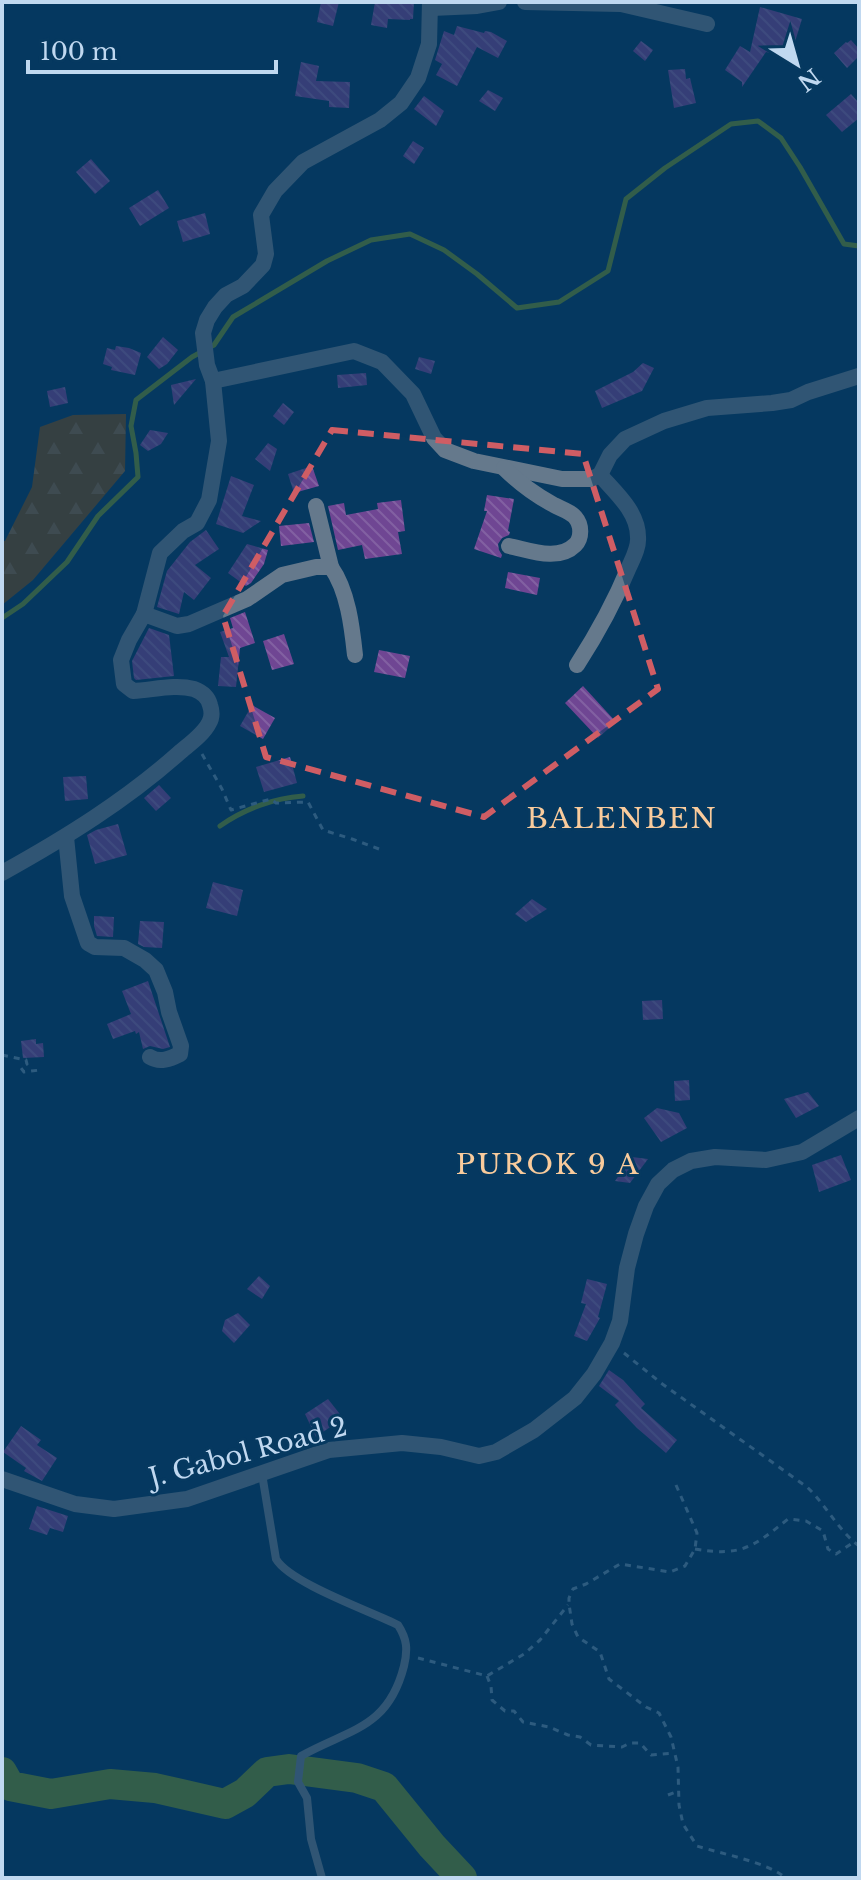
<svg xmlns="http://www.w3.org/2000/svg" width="861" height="1880" font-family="'Libre Baskerville',serif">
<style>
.forest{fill:url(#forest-firs)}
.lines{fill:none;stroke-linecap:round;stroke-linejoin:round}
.stream{stroke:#698b2f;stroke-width:5}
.river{stroke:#698b2f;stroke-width:30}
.building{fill:url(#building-back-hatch)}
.path{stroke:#5e85a4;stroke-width:3;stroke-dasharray:6 6;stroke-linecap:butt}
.service{stroke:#65798c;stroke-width:8}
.minor{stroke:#65798c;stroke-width:16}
.marked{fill:none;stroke:#cf5d64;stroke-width:6;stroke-dasharray:16 10;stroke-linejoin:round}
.labels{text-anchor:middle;stroke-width:6;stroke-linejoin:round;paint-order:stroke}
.street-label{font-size:26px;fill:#c0d8f0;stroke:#063960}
.neighbourhood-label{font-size:28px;letter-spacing:2px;fill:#f9cb9c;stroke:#063960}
</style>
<defs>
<pattern id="forest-firs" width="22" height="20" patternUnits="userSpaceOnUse" patternTransform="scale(2)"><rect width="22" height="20" fill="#704a1e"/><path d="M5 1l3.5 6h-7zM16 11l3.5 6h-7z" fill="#83633f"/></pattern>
<pattern id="building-back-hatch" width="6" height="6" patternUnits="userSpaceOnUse" patternTransform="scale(2)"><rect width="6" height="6" fill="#6f4693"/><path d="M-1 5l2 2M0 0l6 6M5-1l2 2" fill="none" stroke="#8260a2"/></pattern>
</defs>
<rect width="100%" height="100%" fill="#063960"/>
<polygon class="forest" points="126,414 125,471 33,580 2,605 2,541 5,541 32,487 40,427 73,415"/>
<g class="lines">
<g class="stream">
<polyline points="2,618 23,604 67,562 98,516 138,477 136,453 131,426 136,400 192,357 214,345 233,317 327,261 371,240 410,234 444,250 477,274 517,308 559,302 608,271 626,199 665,168 731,124 758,121 781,138 800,167 844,244 859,246"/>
<path d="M 220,826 C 244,809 274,798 303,796"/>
</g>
<polyline class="river" points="2,1772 10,1786 51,1794 110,1784 155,1788 225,1804 245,1793 267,1772 289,1769 357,1778 384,1787 432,1846 462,1878"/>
</g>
<g class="building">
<polygon points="321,2 339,2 333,26 317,22"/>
<polygon points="375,2 414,2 413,19 410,19 410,20 388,19 387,28 371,25"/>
<polygon points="760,7 802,19 790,58 766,52 742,87 742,82 725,70 740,46 750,52"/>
<polygon points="457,26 484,33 485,31 491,32 507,41 498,58 477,47 457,86 436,75 442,64 435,60 444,31 454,35"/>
<polygon points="851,40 859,49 859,56 847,68 834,53 846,42 847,43"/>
<polygon points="641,41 653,50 645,61 633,51"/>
<polygon points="301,62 319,66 316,81 350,82 349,108 329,107 329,101 295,96"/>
<polygon points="685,69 686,79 690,78 696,103 674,108 668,70"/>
<polygon points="488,90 503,98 495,111 479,101"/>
<polygon points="851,94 859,103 859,118 842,132 826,115"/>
<polygon points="424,96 444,111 436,126 414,109"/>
<polygon points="413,141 424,148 414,164 403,156"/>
<polygon points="91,159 110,181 95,194 76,172"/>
<polygon points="158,190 169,208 140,226 129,208"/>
<polygon points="205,213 210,234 183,242 177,221"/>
<polygon points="163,337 178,350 167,364 159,369 147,357"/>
<polygon points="116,346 129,348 141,353 135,375 111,370 112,367 103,364 107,348 115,350"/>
<polygon points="419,357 435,361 431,374 415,369"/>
<polygon points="643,363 654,368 642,391 602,408 595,391 633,372"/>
<polygon points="366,373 367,385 338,388 337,375"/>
<polygon points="196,379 174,405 171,385"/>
<polygon points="65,387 68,403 50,407 47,391"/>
<polygon points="283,403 294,412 284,425 273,416"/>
<polygon points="150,430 168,433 161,444 148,451 140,445"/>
<polygon points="268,443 277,449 270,471 255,459"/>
<polygon points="312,466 319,486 294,493 288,474"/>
<polygon points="231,476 254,485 242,516 261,521 243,533 216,524"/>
<polygon points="487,495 514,499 508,531 510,532 509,535 502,538 498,544 499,550 502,555 501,558 474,549 487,511 484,511"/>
<polygon points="401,500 405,531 398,532 402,554 365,559 362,545 338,550 328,506 344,503 346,515 378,509 377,503"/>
<polygon points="309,523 314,542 281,546 279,526"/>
<polygon points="206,530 219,549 195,565 211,578 194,600 184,592 179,614 157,607 167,571 190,542"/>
<polygon points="247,544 268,550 264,564 251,583 246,586 228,573"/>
<polygon points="508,572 540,578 537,595 505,588"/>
<polygon points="245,612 255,643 240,648 236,687 218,686 221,657 229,657 220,632 233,628 230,618"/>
<polygon points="149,628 169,635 174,676 136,680 134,678 132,661"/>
<polygon points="284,634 294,664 272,670 263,641"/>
<polygon points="379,650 410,656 405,678 374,672"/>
<polygon points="583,686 616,722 598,738 565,703"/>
<polygon points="252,705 275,718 263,739 240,726"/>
<polygon points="290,757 297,783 264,792 256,767"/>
<polygon points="86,776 88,799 65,801 63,777"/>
<polygon points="159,785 171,798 156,811 144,798"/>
<polygon points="118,824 127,855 95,864 87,835 96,830"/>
<polygon points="213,882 243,890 237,916 206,908"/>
<polygon points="532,899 547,909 526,922 515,914"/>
<polygon points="94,916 114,917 113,937 97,936 94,926"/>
<polygon points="140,921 164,922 162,948 144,947 138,944"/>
<polygon points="148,981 170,1047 163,1049 150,1046 143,1049 139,1032 136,1034 135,1031 113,1039 107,1024 131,1014 122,991"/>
<polygon points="662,1000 663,1019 643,1020 642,1001"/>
<polygon points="36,1039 36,1044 43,1043 44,1057 23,1058 21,1041"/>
<polygon points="689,1080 690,1100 675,1101 674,1081"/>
<polygon points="808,1092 819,1106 796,1118 784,1099"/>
<polygon points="657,1108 679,1113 687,1128 661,1142 644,1118"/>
<polygon points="841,1155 851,1180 819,1192 812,1165"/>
<polygon points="632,1157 648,1159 630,1183 615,1181"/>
<polygon points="259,1276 270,1286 262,1299 247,1289"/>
<polygon points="587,1279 607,1284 598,1317 600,1318 587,1341 574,1336 586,1304 581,1303"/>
<polygon points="238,1313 250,1325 234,1343 222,1331 225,1320"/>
<polygon points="609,1370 623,1380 645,1404 641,1408 677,1440 666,1453 637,1428 615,1405 619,1401 599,1386"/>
<polygon points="328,1399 343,1418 316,1437 305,1414"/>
<polygon points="21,1426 41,1440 37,1445 57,1458 42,1481 24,1471 26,1468 3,1452"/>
<polygon points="37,1506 68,1516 63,1532 50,1528 47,1535 29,1529"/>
</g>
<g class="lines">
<g class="path">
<polyline points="202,754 222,789 231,810 271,799 276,803 308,802 323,830 352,839 379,849"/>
<polyline points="2,1055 26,1060 27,1064 21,1068 24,1072 40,1070"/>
<path d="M 624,1353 L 661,1383 L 807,1487 C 826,1505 838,1530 859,1546"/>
<path d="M 676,1485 L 697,1533 L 695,1549 L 685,1566 L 670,1572 L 620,1564 L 586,1584 L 573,1589 L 569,1598 L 569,1604 L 572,1624 L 578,1637 L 600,1652 L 609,1679 L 646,1707 L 659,1713 L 671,1737 L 678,1767 L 679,1805 L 683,1824 L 697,1846 C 718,1853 771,1863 785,1878"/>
<path d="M 695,1549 C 741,1557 753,1547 788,1519 L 806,1521 L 823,1531 L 828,1549 L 836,1554 L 854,1542"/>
<polyline points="418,1658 487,1676 524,1654 540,1640 568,1605"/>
<polyline points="487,1676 491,1686 492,1700 505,1711 514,1711 523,1722 549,1727 568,1735 580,1737 591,1745 622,1747 630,1743 640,1743 651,1755 674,1753"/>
<polyline points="668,1795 678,1791"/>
</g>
<path class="service" d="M 262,1474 L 276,1559 C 290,1583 370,1611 398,1625 C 407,1639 408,1649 404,1666 C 388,1729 349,1729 301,1756 L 298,1782 L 307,1798 L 311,1839 L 322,1878"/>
<g class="minor">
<polyline points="525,2 621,4 707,24"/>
<polyline points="431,8 477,6 499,2"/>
<path d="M 213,381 L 354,351 L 382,362 L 413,394 L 434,438 L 445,450 L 474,461 L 562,479 L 591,479 L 600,475 C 616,493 638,512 638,537 C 639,547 633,558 629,567 C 615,601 597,634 577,665"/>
<path d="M 504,468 C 519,483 535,495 554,505 C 561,509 570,511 575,517 C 582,525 582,538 575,545 C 558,562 529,550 509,546"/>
<polyline points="600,475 610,455 625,439 664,421 707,408 772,403 791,400 808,392 859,376"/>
<polyline points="316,506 331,567"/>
<path d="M 144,614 L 177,626 L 189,624 L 247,599 L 282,575 L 316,567 L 331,567 C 348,591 352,627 355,655"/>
<path d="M 66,837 L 72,896 L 88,943 L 95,947 L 124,948 L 145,960 L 156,970 L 165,992 L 169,1012 L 181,1046 L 180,1054 C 170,1059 160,1063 150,1057"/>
<path d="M 2,873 C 65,838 125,801 179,753 C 188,745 203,735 209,723 C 212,718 212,711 210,705 C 208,697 202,692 194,689 C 175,684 153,690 133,691 L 124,684 L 121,660 L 129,640 L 144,614 L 160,553 L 183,531 L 197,523 L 209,500 L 219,441 L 213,381 L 207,365 L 203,333 L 207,320 L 215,307 L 226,295 L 243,286 L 263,265 L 266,254 L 261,215 L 275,191 L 303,162 L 380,120 L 401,103 L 418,78 L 429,44 L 430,2"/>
<polyline points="2,1479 75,1504 114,1509 187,1499 329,1450 402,1443 441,1447 479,1456 496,1452 534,1430 575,1398 594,1374 612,1343 620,1321 627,1268 636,1234 646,1206 658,1184 673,1170 691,1161 715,1157 766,1160 802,1152 859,1118"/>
</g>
</g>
<path d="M0 0H861V1880H0ZM 332,430 L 583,454 L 658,689 L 484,817 L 266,757 L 223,616 Z" fill="#063960" fill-opacity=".55" fill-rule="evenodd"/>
<path class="marked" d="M 332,430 L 583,454 L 658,689 L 484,817 L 266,757 L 223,616 Z"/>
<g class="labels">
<g class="street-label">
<text transform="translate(248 1452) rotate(-15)" y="9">J. Gabol Road 2</text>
</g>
<g class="neighbourhood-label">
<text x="622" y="828">BALENBEN</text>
<text x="548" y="1174">PUROK 9 A</text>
</g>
</g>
<rect width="861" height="1880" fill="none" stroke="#c0d8f0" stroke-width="8"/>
<g transform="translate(797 64) rotate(143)" stroke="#063960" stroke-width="6" paint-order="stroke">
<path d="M0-6L14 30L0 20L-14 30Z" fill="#c0d8f0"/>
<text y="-12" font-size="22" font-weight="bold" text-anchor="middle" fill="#c0d8f0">N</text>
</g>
<path d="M28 60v12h248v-12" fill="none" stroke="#c0d8f0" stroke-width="4"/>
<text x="40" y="60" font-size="24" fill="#c0d8f0" stroke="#063960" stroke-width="6" paint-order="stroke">100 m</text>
</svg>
